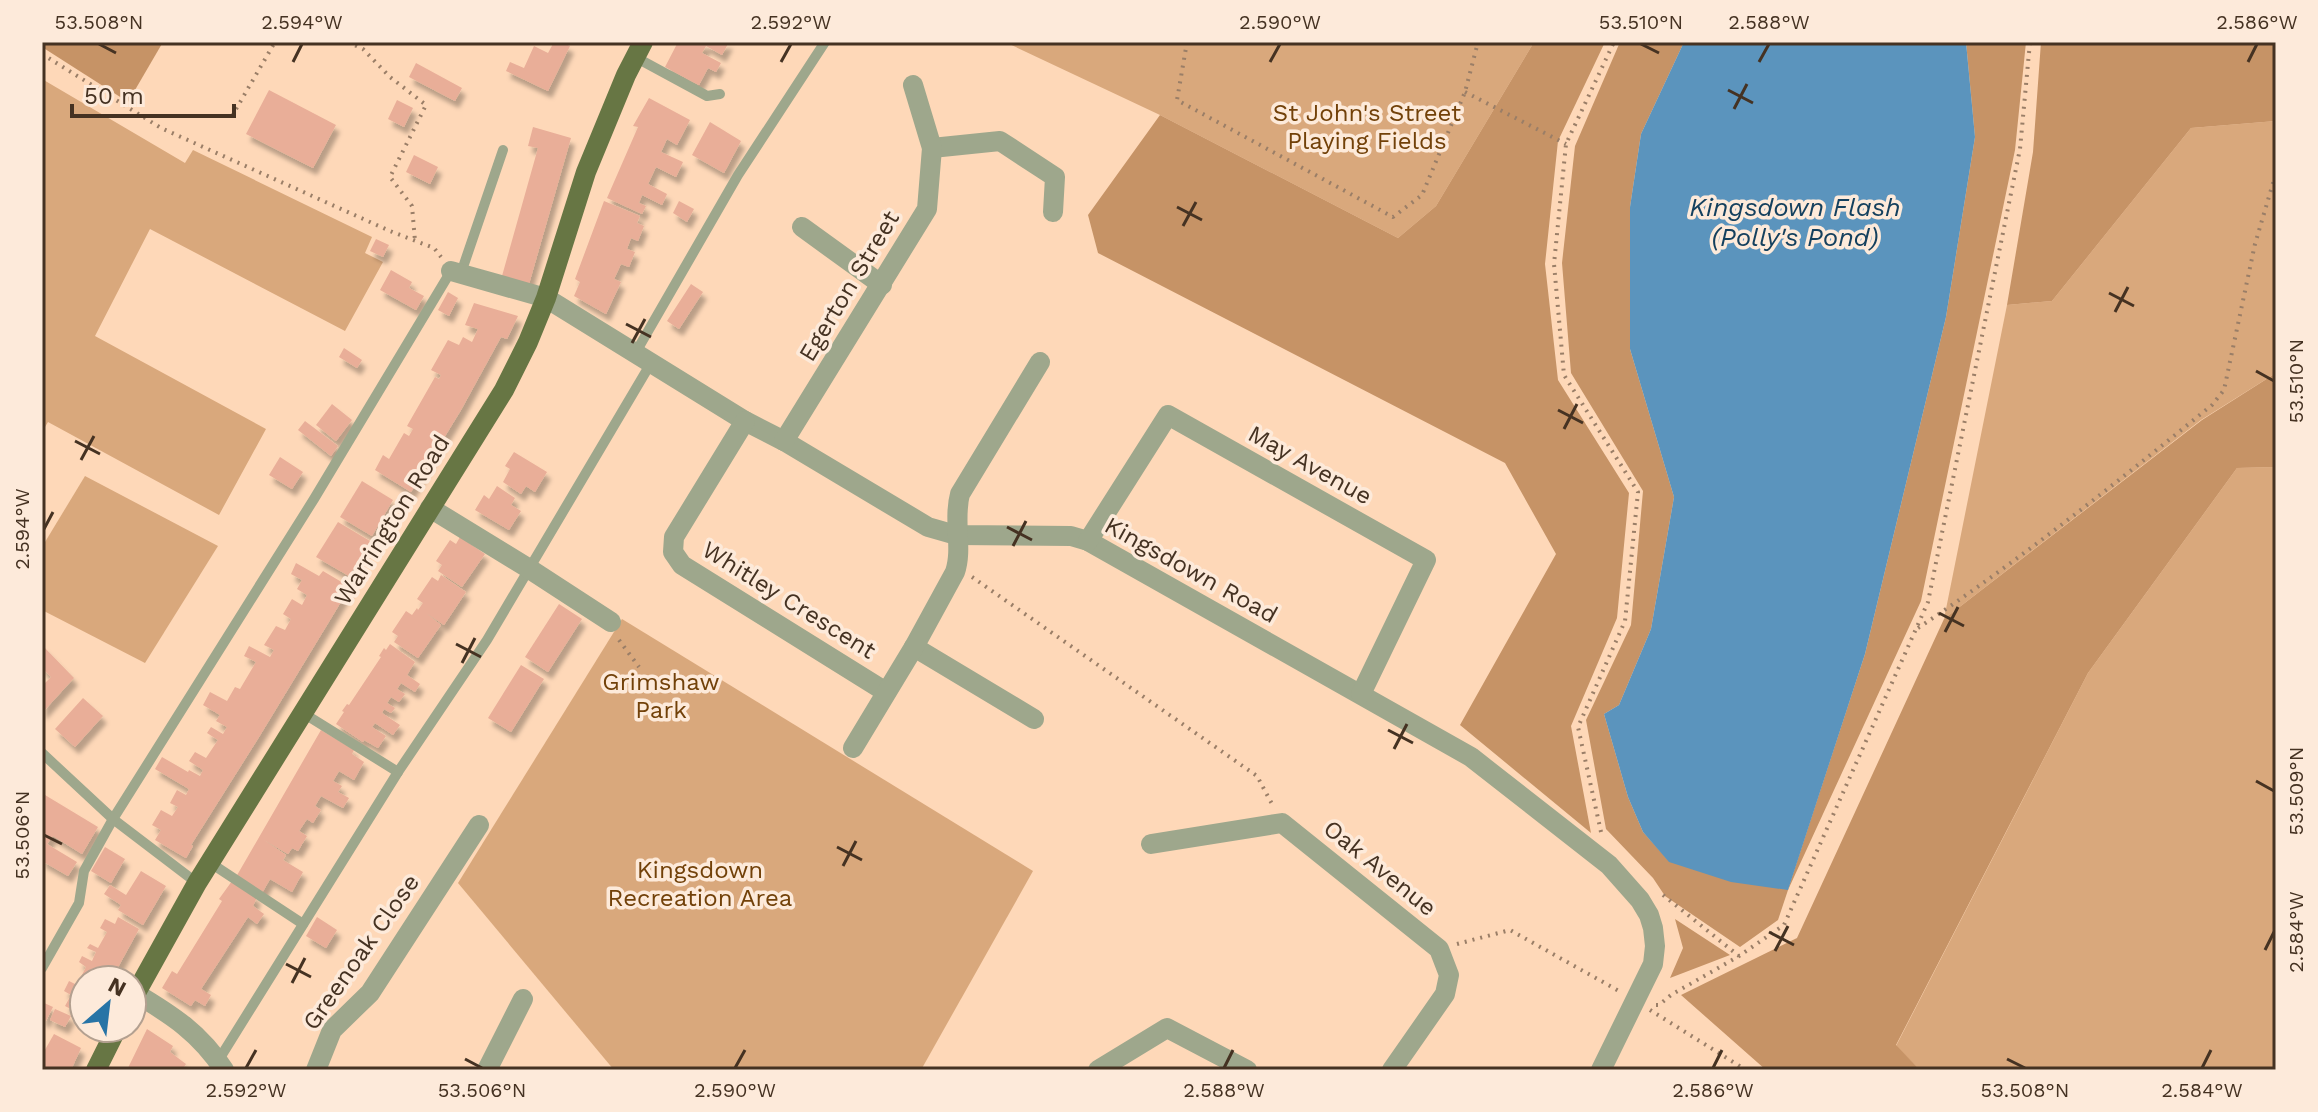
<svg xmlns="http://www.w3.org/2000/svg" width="2318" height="1112" font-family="'Work Sans',sans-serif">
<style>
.green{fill:#d9a87c}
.forest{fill:#c69366}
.water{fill:#5b94bd}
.building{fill:#e9ae98;filter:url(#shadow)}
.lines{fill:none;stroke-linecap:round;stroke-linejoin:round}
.path{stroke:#9a7e67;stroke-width:4;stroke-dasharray:2 6;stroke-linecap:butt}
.lane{stroke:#9ea78c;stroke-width:10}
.street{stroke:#9ea78c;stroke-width:20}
.primary{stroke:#677644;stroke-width:20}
.ticks{fill:none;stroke:#453222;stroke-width:3}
.labels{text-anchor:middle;stroke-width:7;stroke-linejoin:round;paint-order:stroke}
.park-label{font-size:24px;fill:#724109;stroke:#fdeada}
.street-label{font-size:24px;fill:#453222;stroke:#fdeada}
.water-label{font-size:26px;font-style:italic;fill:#14405e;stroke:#fdeada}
.neatline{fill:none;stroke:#453222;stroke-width:3}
.ticks-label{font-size:20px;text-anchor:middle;fill:#453222}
</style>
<defs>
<filter id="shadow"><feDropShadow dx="4" dy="7" stdDeviation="2" flood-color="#0004"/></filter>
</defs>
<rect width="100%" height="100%" fill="#fed8b8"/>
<g class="green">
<polygon points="1005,42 1534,42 1436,206 1398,238 1160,115"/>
<polygon points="42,79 185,163 193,150 372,237 365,253 383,262 345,331 150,229 95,336 266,429 219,515 48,422 42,432"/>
<polygon points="2276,121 2276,373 2201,420 1944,619 2007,305 2052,301 2191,128"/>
<polygon points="2276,467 2276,1070 1920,1070 1896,1046 2088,673 2237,468"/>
<polygon points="85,476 218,546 145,663 42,610 42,547"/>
<polygon points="622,619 1033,871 921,1070 614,1070 458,883"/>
</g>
<g class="forest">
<polygon points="42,42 163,42 128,102 42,47"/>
<polygon points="1534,42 1605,42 1558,141 1545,264 1558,380 1629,493 1617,618 1571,726 1591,833 1460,725 1556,554 1505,463 1098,253 1088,215 1160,115 1398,238 1436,206"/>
<polygon points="1620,42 1684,42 1641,134 1630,207 1630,349 1674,497 1651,629 1619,705 1604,714 1628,797 1643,832 1669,861 1788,889 1865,654 1946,317 1975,137 1966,42 2026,42 2015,150 1921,601 1788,890 1778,920 1740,947 1665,896 1653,878 1606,829 1586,720 1631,625 1643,491 1571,373 1562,263 1575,146"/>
<polygon points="2041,42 2276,42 2276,121 2191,128 2052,301 2007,305 2033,152"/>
<polygon points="2276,373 2276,467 2237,468 2088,673 1896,1045 1920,1070 1766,1070 1681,995 1797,938 1944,619 2202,420"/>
<polygon points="1675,919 1730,955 1670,978 1683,948"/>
</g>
<polygon class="water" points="1684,42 1966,42 1975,137 1946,317 1865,654 1788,890 1731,882 1669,862 1643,832 1628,797 1604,714 1619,705 1651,629 1674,497 1630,349 1630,207 1641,134"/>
<g class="building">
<polygon points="554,42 561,42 570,46 548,91 506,71 510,62 524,68 534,46 548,53"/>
<polygon points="678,42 729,42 722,55 706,46 702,53 721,63 716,72 708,68 699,85 665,67"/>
<polygon points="416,63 462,88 455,101 409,77"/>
<polygon points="269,90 336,125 313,168 246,134"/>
<polygon points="649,98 690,120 677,145 667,139 661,152 683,162 676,177 656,167 648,184 667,194 662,205 642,195 639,203 646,206 642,214 607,198 638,127 633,126"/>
<polygon points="397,100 413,108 404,127 388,119"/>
<polygon points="710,122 741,141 724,173 692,155"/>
<polygon points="533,127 571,138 529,284 502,276 538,148 528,146"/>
<polygon points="414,155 438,167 430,184 406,172"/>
<polygon points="604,201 640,216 637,223 644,226 638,241 631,238 627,249 635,252 629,267 621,264 614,279 621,282 606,314 574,296 580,282 575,279"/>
<polygon points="679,201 694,209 687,222 673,213"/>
<polygon points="376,239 389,245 383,257 370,251"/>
<polygon points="391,270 412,282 409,288 424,296 416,310 380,290"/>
<polygon points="691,284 703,292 679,329 667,321"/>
<polygon points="448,292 458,298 449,316 438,310"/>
<polygon points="474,303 518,316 507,339 501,337 461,410 411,492 375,470 383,455 389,459 404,433 409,436 413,429 407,426 435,377 439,379 441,375 431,370 448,340 459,345 463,337 472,342 478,329 465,325"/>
<polygon points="344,348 362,360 357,368 339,357"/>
<polygon points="332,404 352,420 336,441 316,425"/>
<polygon points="305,421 338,446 331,456 298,430"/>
<polygon points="514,452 547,472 535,492 526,486 521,494 503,482 510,469 505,466"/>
<polygon points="280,457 303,472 292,489 269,475"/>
<polygon points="362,481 393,500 372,536 340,517"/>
<polygon points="497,486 515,498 511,505 521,511 509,530 475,510 484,495 489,499"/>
<polygon points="338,522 370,541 349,576 316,557"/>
<polygon points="460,537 485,554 462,587 438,571 442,565 436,561 450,540 456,544"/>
<polygon points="296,563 319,576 323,571 350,587 259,737 191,845 193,846 186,858 155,840 161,830 152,825 161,810 172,816 178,807 170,803 177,790 186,795 189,789 155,769 162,757 188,772 189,770 200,776 203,770 189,761 195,752 206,758 218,740 207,733 211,727 223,734 227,727 216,721 220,715 203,705 210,692 227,701 235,687 240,689 256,662 244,656 249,646 270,657 274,650 264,645 276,626 285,630 291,619 283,614 292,599 302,605 307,595 297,589 302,580 291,574"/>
<polygon points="441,575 466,592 444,625 426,613 441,625 418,658 394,642 398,636 392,632 406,611 412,615 417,608 418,610 423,603 417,599 432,577 438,581"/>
<polygon points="559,604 582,619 548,672 525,657"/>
<polygon points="390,644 415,662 407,675 420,684 415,692 401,683 397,689 405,694 399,702 391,697 387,703 395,708 391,713 384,709 382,713 400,725 393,735 375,723 372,727 386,736 378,748 364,740 363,742 336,724 344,712 342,711 347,704 349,705 381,657 379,656 384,648 386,650"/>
<polygon points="42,645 74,678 42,713 42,686 51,677 42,668"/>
<polygon points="521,665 544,679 511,732 488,718"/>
<polygon points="83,698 103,716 75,747 55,729"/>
<polygon points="321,730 354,750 352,754 364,762 354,780 339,771 333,781 342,786 338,792 349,798 343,808 321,796 315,806 321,810 313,823 307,819 299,831 307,836 298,851 292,848 288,854 264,840 286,855 283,860 303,872 292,892 270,879 262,893 236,877"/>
<polygon points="45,795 98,827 82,854 53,836 47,844 77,862 68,876 42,861 42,801"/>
<polygon points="105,847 125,859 111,883 91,871"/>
<polygon points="141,871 166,886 143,925 118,910 121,905 104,894 110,885 126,895"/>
<polygon points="232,881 257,897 253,906 264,914 257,924 248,917 201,989 211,995 205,1006 195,1000 191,1006 162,988 172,971 177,974 222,901 219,899"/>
<polygon points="118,917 139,929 111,980 84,980 84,1016 65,1006 71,995 64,991 69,981 77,985 86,967 79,962 82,956 92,961 96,952 87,948 90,944 98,948 107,932 100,928 105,919 115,924"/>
<polygon points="317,917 337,930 326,948 306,936"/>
<polygon points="42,1002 53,1007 46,1021 42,1019"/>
<polygon points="55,1009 71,1016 65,1027 50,1020"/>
<polygon points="147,1029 173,1046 170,1052 186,1064 182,1070 127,1070"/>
<polygon points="54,1034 81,1048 71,1070 42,1070 42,1055"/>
</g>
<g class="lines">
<g class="path">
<polyline points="348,42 363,49 390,77 426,105 390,177 412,206 415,241"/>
<polyline points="1187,42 1177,100 1393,217 1422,195 1465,92 1478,42"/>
<polyline points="42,54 161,128 390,231 434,248 441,257"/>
<polyline points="1465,92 1566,144"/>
<polyline points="232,116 275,42"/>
<polyline points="972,577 1257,776 1272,804"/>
<path d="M 1918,628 C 2020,560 2116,483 2212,405 L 2224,390 L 2255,244 L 2276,173"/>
<polyline points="619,640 639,667"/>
<polyline points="1601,832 1578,727 1625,621 1638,492 1564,375 1554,264 1566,144 1614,42"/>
<polyline points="1663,895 1739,956"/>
<polyline points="1457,944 1510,930 1619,991"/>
<polyline points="1656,1005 1659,1005 1671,995 1739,956 1784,925 1928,602 2020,149 2030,42"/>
<polyline points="1650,1010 1746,1070"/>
</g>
<g class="lane">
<polyline points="635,57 707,96 720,94"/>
<polyline points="461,273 503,150"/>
<polyline points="636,352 738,175 825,42"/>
<polyline points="303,713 398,772"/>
<polyline points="42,753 113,819 197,883"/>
<polyline points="209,862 303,924"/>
<polyline points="42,968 79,903 84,871 113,819 314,499 451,271"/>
<polyline points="218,1061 398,772 487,640 651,363"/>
</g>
<g class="street">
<polyline points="932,148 1000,141 1055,177 1053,212"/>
<polyline points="802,227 882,285"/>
<polyline points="451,271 546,298 745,421 784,441 928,527 956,535 1071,536 1088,541 1471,757 1609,865 1640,900 1649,915 1653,928 1655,946 1653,964 1601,1070"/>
<polyline points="745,421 674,537 673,552 682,565 886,692"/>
<polyline points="784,441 927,209 932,148 913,85"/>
<polyline points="430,508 528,568 611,622"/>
<polyline points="1088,541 1168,415 1426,560 1361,694"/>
<polyline points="914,647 1034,719"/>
<path d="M 853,748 L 914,647 L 955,572 C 963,549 953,520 960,494 L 1040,362"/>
<polyline points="1151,844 1282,823 1439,949 1449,975 1445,994 1392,1070"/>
<path d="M 135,993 C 172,1015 200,1033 224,1070"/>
<polyline points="316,1070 332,1030 370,993 479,825"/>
<polyline points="487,1070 523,999"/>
<polyline points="1098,1070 1167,1028 1247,1070"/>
</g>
<g class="primary">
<polyline points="132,1000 197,883 504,390 528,342 546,298 586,172 626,75 643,42"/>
<polyline points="96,1070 117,1028"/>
</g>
</g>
<path class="ticks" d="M 99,44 L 116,53M 1641,44 L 1659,53M 293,62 L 302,44M 781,62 L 791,44M 1270,62 L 1280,44M 1759,62 L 1769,44M 2248,62 L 2257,44M 1728,90 L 1753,103M 1734,109 L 1747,84M 1177,207 L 1202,220M 1183,226 L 1196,202M 2109,293 L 2134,306M 2115,312 L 2128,287M 626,324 L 651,337M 632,343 L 645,319M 2256,371 L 2274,381M 1558,410 L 1583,423M 1564,429 L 1577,404M 75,441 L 100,454M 81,460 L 94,436M 1007,527 L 1032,540M 44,529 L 53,512M 1013,546 L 1026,521M 1939,613 L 1964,626M 1945,632 L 1958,607M 456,644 L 481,657M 462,663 L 475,638M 1388,730 L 1413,743M 1394,749 L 1407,724M 2256,781 L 2274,791M 44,835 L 62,844M 837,847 L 862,860M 843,866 L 856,841M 1769,932 L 1794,945M 2265,950 L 2274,932M 1775,951 L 1788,926M 286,964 L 311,977M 292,983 L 305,958M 465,1059 L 482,1068M 2007,1059 L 2025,1068M 246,1068 L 256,1050M 735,1068 L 745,1050M 1224,1068 L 1233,1050M 1713,1068 L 1722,1050M 2202,1068 L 2211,1050"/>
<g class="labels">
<g class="park-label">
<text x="1367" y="121">St John's Street<tspan x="1367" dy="28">Playing Fields</tspan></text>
<text x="661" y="690">Grimshaw<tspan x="661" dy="28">Park</tspan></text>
<text x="700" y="878">Kingsdown<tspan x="700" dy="28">Recreation Area</tspan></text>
</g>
<g class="street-label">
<text transform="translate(849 286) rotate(-59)" y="8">Egerton Street</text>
<text transform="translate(1310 465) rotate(29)" y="8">May Avenue</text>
<text transform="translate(392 520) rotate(-58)" y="8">Warrington Road</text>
<text transform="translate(1191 570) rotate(29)" y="8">Kingsdown Road</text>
<text transform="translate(789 600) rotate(32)" y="8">Whitley Crescent</text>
<text transform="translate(1380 868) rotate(39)" y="8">Oak Avenue</text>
<text transform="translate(361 952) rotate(-55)" y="8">Greenoak Close</text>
</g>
<g class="water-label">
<text x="1795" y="216">Kingsdown Flash<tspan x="1795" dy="30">(Polly's Pond)</tspan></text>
</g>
</g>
<rect width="2318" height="1112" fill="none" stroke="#fdeada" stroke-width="88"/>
<g transform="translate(108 1004) rotate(28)"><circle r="38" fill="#fdeada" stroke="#b3a090" stroke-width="2"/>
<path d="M0-6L14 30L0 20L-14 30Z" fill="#2774a6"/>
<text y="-12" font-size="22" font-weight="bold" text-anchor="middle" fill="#453222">N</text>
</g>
<path d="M72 104v12h162v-12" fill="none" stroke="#453222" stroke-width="4"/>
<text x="84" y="104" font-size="24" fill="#453222" stroke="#fdeada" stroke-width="6" paint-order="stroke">50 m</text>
<rect x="44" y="44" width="2230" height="1024" class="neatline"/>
<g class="ticks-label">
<text x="99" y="29">53.508°N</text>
<text x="302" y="29">2.594°W</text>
<text x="791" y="29">2.592°W</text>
<text x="1280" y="29">2.590°W</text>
<text x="1641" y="29">53.510°N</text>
<text x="1769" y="29">2.588°W</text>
<text x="2257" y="29">2.586°W</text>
<text transform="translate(2296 381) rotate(-90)" y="7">53.510°N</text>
<text transform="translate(22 529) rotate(-90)" y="7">2.594°W</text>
<text transform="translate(2296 791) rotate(-90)" y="7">53.509°N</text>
<text transform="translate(22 835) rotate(-90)" y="7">53.506°N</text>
<text transform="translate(2296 932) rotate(-90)" y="7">2.584°W</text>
<text x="246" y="1097">2.592°W</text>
<text x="482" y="1097">53.506°N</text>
<text x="735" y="1097">2.590°W</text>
<text x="1224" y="1097">2.588°W</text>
<text x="1713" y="1097">2.586°W</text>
<text x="2025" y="1097">53.508°N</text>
<text x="2202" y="1097">2.584°W</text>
</g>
</svg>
